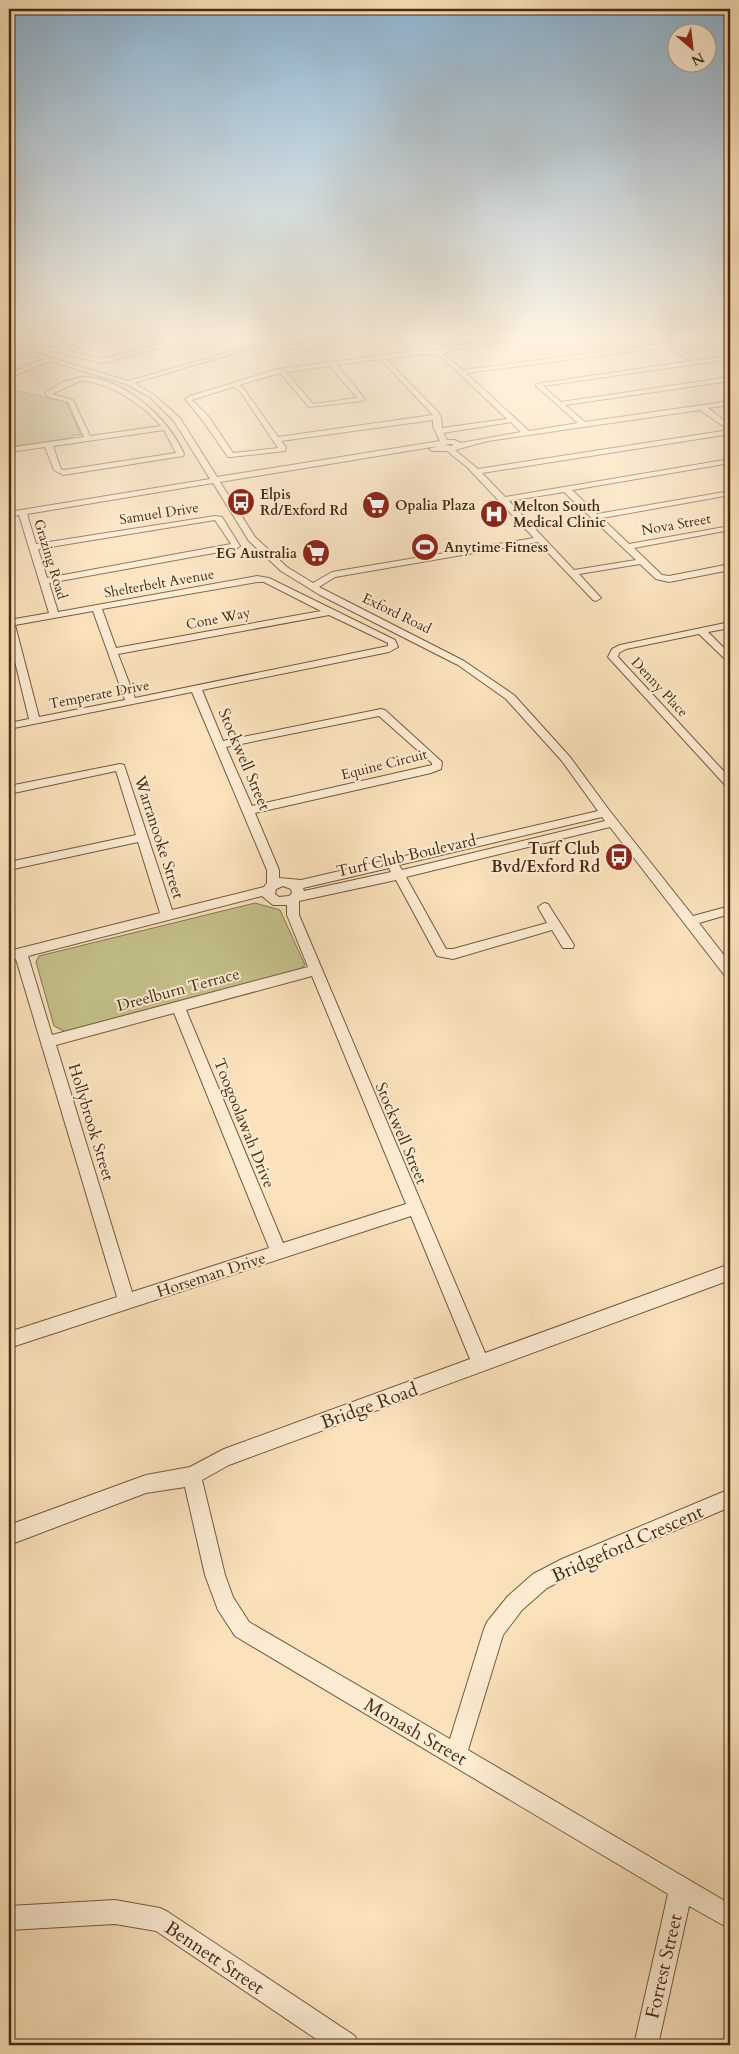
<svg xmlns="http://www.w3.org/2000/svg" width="739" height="2054" font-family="Cardo,serif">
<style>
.green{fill:#c4c28c;stroke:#867650}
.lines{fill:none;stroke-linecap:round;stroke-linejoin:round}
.minor-casing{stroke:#75593e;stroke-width:2}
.minor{fill:#fcecd3;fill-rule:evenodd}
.labels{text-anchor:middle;stroke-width:4;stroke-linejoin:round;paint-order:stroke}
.far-poi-label{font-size:14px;font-weight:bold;fill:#482b14;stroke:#fcecd3;text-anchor:start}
.far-street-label{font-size:14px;fill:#482b14;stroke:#fcecd3}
.street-label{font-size:16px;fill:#482b14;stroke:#fcecd3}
.poi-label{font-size:16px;font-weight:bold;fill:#482b14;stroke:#fcecd3;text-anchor:end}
.near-street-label{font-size:19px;fill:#482b14;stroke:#fcecd3}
</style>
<rect width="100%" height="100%" fill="#fbe2bb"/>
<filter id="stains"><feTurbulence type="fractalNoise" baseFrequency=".004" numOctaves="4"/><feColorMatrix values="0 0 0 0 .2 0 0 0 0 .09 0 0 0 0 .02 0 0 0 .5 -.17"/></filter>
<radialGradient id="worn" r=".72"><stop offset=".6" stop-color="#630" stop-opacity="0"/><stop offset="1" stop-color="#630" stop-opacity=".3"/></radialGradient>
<g class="green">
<polygon points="306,335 371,335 299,344 292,341"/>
<path d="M 663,335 L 730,335 L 730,346 L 689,352 L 682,346 L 689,343 C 681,337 672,340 663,335 Z"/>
<polygon points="9,389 66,402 81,435 72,435 72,438 9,447"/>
<polygon points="255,903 280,910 305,965 297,971 66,1032 54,1026 36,962 39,956"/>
</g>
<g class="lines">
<g class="minor-casing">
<g id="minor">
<polygon points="23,335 32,335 22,340 60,349 109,335 118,335 68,351 102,359 196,335 206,335 102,363 17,342 18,337"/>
<path d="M 289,335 L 300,335 L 286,339 L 288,341 L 285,343 L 292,345 L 373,335 L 389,335 L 292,349 L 269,343 L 134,383 L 154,395 L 180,418 L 217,477 L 440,441 L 433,426 L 433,420 L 281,441 L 286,447 L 285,451 L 231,457 L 228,457 L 203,421 L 185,399 L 190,396 L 278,369 L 422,350 L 443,350 C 434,350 424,342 418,335 L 424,335 L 442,347 L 544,335 L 562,335 L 455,349 L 443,354 L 463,370 L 668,343 L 699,360 L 730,355 L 730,359 L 543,386 L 561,402 L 730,377 L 730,381 L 565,405 L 585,422 L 730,401 L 730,405 L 708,408 L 730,425 L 730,434 L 482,473 L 505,497 L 730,459 L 730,463 L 572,490 L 597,514 L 730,491 L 730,495 L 602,518 L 629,544 L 730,526 L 730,530 L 634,548 L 662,575 L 669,576 L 730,564 L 730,570 L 669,582 L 656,579 L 640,564 L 579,574 L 601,598 L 596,601 L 593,600 L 538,542 L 335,577 L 319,587 L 464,661 L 514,695 L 570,757 L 609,810 L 693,916 L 730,906 L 730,914 L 699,923 L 730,963 L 730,977 L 725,976 L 610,827 L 406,877 L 446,949 L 453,949 L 547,923 L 538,907 L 544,903 L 548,904 L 574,945 L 573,948 L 563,948 L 552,930 L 453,959 L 437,956 L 396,880 L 299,901 L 299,915 L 485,1353 L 730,1264 L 730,1280 L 229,1465 L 202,1480 L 225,1575 L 233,1597 L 249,1622 L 450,1739 L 484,1629 L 487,1622 L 508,1596 L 533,1574 L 562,1559 L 730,1489 L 730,1507 L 576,1573 L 547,1588 L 522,1610 L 503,1635 L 468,1750 L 730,1904 L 730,1929 L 689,1906 L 658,2045 L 634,2045 L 668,1894 L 235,1636 L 218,1610 L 205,1575 L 185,1487 L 146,1493 L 9,1545 L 9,1525 L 146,1475 L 190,1467 L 224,1449 L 470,1359 L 411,1216 L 9,1348 L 9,1332 L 117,1297 L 16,959 L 9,961 L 9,951 L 160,913 L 138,842 L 9,870 L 9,862 L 136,835 L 116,771 L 9,794 L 9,786 L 120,764 L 124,765 L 172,910 L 264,887 L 267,883 L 267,870 L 192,692 L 9,729 L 9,723 L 29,719 L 9,637 L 9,620 L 49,613 L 19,515 L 9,516 L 9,512 L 210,479 L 174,421 L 150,397 L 126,384 L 50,361 L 9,378 L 9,374 L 43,359 L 9,349 L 9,345 L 128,381 L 252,346 L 272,338 ZM 668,347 L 691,361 L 536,384 L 536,386 L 578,423 L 529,431 L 466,373 ZM 422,354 L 434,355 L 444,359 L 507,419 L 442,428 L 441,417 L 437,411 L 386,359 ZM 380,359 L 433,415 L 278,437 L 244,389 L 239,385 L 280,373 L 309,407 L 362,401 L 365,399 L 364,398 L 337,365 ZM 330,366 L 357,398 L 313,404 L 286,372 ZM 233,387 L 240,391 L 278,448 L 233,453 L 209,417 L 192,400 ZM 700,410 L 729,430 L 478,469 L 455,450 L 488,441 ZM 511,422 L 521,432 L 461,443 L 455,440 L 447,440 L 443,433 ZM 453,444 L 452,446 L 446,445 L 447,444 ZM 438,446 L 429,449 L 433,451 L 447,451 L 467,467 L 534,538 L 332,572 L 313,583 L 287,567 L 255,537 L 220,482 ZM 213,483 L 249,541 L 281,571 L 320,595 L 458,665 L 506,699 L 562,761 L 598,811 L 301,880 L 279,878 L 279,870 L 255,813 L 431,773 L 441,769 L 442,762 L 385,710 L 381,709 L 223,741 L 202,690 L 389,652 L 398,647 L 395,640 L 269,578 L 257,576 L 58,612 L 49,583 L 236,549 L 240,546 L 222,517 L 215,516 L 36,544 L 27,514 ZM 564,492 L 636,560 L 574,570 L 509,501 ZM 215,520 L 231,544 L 47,578 L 38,549 ZM 257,582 L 264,582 L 321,611 L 116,648 L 102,609 ZM 93,611 L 125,700 L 39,717 L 15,625 ZM 329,615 L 388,643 L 388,646 L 135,698 L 118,654 ZM 379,716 L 432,763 L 432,765 L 252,806 L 226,747 ZM 602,817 L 605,821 L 402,870 L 399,865 ZM 389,868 L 391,872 L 304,891 L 303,888 ZM 283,886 L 291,889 L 292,893 L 289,896 L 279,897 L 275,894 L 276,889 ZM 262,896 L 273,905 L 287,905 L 287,915 L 308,967 L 52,1035 L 28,956 ZM 312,976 L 406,1204 L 283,1243 L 186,1010 ZM 174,1013 L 269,1248 L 132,1292 L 56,1045 Z"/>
<path d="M 80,377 C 122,376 168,417 184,454 L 183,456 L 63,475 L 54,470 L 45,447 L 9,452 L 9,448 L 84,437 L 68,402 L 48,397 L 45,393 L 63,382 ZM 80,381 C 107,380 145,406 161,426 L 90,436 L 73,400 L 52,394 ZM 164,430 L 176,453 L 64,470 L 61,469 L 53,446 Z"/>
<polygon points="730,622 730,628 708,632 730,654 730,662 727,661 699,634 626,649 619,653 618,657 730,778 730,788 726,786 608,657 612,649 620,645"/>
<polygon points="115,1900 160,1908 168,1912 355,2036 358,2045 325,2045 156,1931 115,1924 9,1930 9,1906"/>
</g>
</g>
<use href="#minor" class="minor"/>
</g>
<linearGradient id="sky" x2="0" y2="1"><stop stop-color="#8db6d6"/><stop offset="0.54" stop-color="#fdf2e0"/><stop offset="1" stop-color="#fdf2e0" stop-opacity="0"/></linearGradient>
<rect width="739" height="622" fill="url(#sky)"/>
<defs>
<g id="bus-disc" transform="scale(1.4375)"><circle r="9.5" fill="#8f2418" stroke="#fcecd3"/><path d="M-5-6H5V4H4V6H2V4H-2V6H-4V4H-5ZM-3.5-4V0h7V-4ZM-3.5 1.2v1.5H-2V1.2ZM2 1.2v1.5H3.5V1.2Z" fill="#fff"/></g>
<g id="supermarket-disc" transform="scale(1.4375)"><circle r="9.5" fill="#8f2418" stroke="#fcecd3"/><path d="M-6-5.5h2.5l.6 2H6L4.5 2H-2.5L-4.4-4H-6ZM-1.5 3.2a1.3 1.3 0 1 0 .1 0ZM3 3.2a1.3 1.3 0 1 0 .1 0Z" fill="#fff"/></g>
<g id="hospital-disc" transform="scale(1.4375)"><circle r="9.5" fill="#8f2418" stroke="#fcecd3"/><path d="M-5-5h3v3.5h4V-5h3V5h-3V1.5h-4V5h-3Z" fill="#fff"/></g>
<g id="stadium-disc" transform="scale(1.4375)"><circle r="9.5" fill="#8f2418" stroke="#fcecd3"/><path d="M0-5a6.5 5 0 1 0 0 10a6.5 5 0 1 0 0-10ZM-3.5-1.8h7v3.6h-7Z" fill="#fff"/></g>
</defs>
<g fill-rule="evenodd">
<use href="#bus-disc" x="241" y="502"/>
<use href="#supermarket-disc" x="376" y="505"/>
<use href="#hospital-disc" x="494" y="514"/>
<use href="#stadium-disc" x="425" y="547"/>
<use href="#supermarket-disc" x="316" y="553"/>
<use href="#bus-disc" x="619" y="857"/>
</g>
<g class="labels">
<g class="far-poi-label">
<text x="260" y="499">Elpis<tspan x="260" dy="16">Rd/Exford Rd</tspan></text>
<text x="395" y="510">Opalia Plaza</text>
<text x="513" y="511">Melton South<tspan x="513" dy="16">Medical Clinic</tspan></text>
<text x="444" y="552">Anytime Fitness</text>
<text x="297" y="558" text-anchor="end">EG Australia</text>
</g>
<g class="far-street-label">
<text transform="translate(159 513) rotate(-9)" y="5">Samuel Drive</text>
<text transform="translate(676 524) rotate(-10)" y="5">Nova Street</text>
<text transform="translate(51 559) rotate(73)" y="5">Grazing Road</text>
<text transform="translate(159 583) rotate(-10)" y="5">Shelterbelt Avenue</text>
<text transform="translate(397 613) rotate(26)" y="5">Exford Road</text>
<text transform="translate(218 618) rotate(-11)" y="5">Cone Way</text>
<text transform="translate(660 687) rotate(47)" y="5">Denny Place</text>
<text transform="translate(99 694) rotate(-11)" y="5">Temperate Drive</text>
<text transform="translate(384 764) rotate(-14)" y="5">Equine Circuit</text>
</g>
<g class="street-label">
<text transform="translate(245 759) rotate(67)" y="6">Stockwell Street</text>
<text transform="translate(160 837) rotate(72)" y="6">Warranooke Street</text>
<text transform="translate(406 855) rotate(-13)" y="6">Turf Club Boulevard</text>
<text transform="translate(178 989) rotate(-15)" y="6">Dreelburn Terrace</text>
<text transform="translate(92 1122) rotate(73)" y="6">Hollybrook Street</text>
<text transform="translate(245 1123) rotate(68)" y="6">Toogoolawah Drive</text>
<text transform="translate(402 1133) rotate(67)" y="6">Stockwell Street</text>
<text transform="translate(211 1274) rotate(-18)" y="6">Horseman Drive</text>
</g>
<g class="poi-label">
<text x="600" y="854">Turf Club<tspan x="600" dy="18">Bvd/Exford Rd</tspan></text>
</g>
<g class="near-street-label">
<text transform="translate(369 1405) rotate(-20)" y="7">Bridge Road</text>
<text transform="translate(627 1543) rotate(-24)" y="7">Bridgeford Crescent</text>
<text transform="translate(416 1731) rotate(30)" y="7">Monash Street</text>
<text transform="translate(215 1957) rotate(34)" y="7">Bennett Street</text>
<text transform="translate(663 1966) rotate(-77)" y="7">Forrest Street</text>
</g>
</g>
<rect width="739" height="2054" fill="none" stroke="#fbe2bb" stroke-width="30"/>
<rect x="10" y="10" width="719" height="2034" fill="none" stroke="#482b14" stroke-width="2.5"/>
<rect x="15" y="15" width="709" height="2024" fill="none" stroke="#482b14"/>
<g transform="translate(692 48) rotate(152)"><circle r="24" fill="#fcecd3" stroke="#b49f87"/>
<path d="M0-4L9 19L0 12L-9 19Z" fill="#8f2418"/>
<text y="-8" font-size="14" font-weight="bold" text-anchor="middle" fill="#482b14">N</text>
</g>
<rect width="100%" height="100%" filter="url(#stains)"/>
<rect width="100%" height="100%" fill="url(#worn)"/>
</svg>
